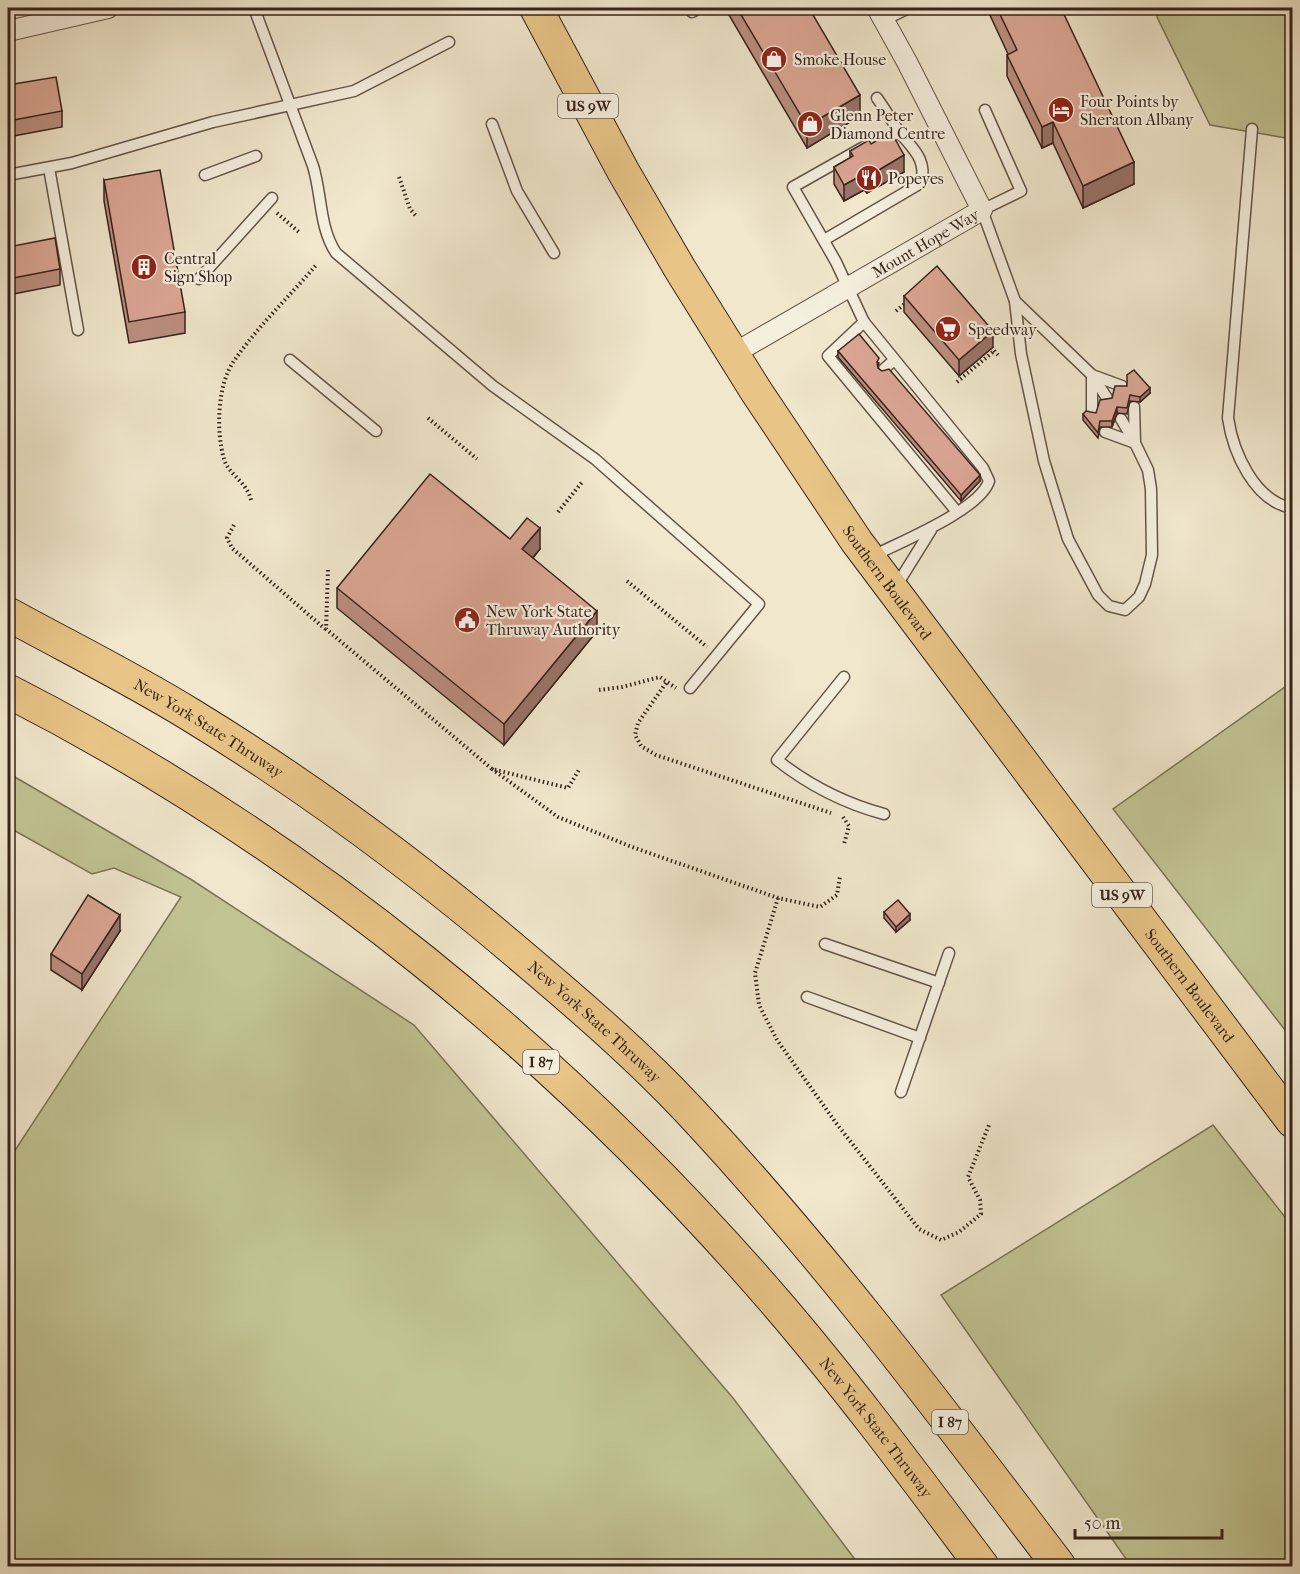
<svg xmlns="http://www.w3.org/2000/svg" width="1300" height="1574" font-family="'IM FELL French Canon',serif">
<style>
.green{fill:#c2c393;stroke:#7c7357;stroke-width:1.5}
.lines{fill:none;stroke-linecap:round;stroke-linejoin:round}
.lane-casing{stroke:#645448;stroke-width:13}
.street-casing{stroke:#645448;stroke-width:22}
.primary-casing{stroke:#36231b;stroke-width:34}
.highway-casing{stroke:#36231b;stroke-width:35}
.path{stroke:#36231b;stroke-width:4;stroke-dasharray:1.5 3;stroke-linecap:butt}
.lane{stroke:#f5efde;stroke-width:10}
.street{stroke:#f5efde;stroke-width:20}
.primary{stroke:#e8c486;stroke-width:32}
.highway{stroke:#e8c486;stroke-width:33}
.wall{fill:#bc8f80;stroke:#36231b;stroke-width:1.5}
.shaded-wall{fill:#997468;stroke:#36231b;stroke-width:1.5}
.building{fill:#dba695;stroke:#36231b;stroke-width:1.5}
.labels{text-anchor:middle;stroke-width:4.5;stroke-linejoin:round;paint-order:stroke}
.shield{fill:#f5efde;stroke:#6f6056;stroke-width:1.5}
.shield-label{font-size:15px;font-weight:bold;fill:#36231b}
.poi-label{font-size:16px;fill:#36231b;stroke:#f5efde;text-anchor:start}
.street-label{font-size:16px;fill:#36231b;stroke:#f5efde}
</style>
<rect width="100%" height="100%" fill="#f0e7cd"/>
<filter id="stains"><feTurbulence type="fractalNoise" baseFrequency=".00333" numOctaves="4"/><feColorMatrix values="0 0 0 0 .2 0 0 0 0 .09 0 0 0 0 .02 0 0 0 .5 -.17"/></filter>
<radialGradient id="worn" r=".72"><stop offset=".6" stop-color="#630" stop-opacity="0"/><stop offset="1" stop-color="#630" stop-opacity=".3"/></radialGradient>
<g class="green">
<polygon points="1158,8 1292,8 1292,139 1210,125 1157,17"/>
<polygon points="1292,682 1292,1039 1113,809"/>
<polygon points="8,773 192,880 414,1025 733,1398 860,1566 8,1566 8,1161 181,897 114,868 92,874 8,827"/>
<polygon points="1213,1125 1292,1226 1292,1566 1131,1566 941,1295"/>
</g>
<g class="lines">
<g class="lane-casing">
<g id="lane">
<path d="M 254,8 L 313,166 C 322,195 319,227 336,253 L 493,386 L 595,459 L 759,604 L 690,688"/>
<polyline points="690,8 692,12 699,8"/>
<polyline points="884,20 909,8"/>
<polyline points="985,110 1021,191 982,210 1015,301 1021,354 1044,461 1068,539 1098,595 1109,606 1125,610 1139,597 1145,584 1152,555 1151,489 1148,470 1135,443 1134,407"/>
<polyline points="492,124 517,191 554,253"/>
<path d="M 1252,129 L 1228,418 C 1233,452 1254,501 1292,508"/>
<polyline points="49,168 78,330"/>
<polyline points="8,175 72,163 213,122 354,91 449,42"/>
<polyline points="205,175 256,156"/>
<path d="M 824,240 L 921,183 C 928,158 910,147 898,130 C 891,119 884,108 877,98"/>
<polyline points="199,279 272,198"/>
<polyline points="1015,301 1092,375 1122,386"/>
<polyline points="864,322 828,356 957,512"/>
<polyline points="290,360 376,431"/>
<polyline points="884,369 893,361"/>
<polyline points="1092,412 1092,375 1107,398"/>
<polyline points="1105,432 1135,443 1121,419"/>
<path d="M 873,556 C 900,542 980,510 989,481 L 983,468 L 864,322 L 836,262 L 793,187 L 878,139 L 900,133"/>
<polyline points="895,588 931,530"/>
<path d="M 844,677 L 777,760 C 810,786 843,803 884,814"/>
<polyline points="825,944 939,983"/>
<polyline points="807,997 920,1038"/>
<polyline points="901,1092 949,953"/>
</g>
</g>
<g class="street-casing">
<g id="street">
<polyline points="8,31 108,8"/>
<path id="s1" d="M 733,354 L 982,210 L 907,62 L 877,8"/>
</g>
</g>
<g class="primary-casing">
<g id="primary">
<path id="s2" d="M 536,8 L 623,171 L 680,269 L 756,391 L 857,542 L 1292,1121"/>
</g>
</g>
<g class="highway-casing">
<g id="highway">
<path id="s3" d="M 8,614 C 68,647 131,678 191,715 C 312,789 425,873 533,966 C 586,1011 639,1057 687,1108 C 822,1252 940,1409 1059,1566"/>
<path id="s4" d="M 8,691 C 302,841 563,1055 778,1305 C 850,1389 916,1478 982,1566"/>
</g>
</g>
<g class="path">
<polyline points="399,177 410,209 417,217"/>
<polyline points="277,213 299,232"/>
<polyline points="896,311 907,302"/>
<polyline points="988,344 998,355"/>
<polyline points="957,382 994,351"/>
<polyline points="428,418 477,459"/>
<path d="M 251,500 C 247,482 228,474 224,459 C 216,432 217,385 234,361 C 257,327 291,295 317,264"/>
<polyline points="558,512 583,481"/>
<polyline points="234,525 227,538 232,548 325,629"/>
<polyline points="328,570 326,629 492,769 568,788 580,768"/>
<polyline points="627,581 707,647"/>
<polyline points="666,683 638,723 635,735 641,746 656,755 831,813"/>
<polyline points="599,690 622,687 660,677 676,688"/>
<polyline points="492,769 558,817 632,847 778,898 820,907 837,895 840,876"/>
<polyline points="843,817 849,826 844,844"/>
<polyline points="778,898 755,973 759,1005 777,1040 836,1123 919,1229 941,1240 959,1232 981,1214 980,1200 968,1177 989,1125"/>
</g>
<use href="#lane" class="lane"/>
<use href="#street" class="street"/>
<use href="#primary" class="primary"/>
<use href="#highway" class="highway"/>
</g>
<g class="wall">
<polygon points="729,8 809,8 860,116 807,148 729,15"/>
<polygon points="989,8 1061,8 1134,184 1083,208 1053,143 1042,148 1007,76 1007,55 1008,54 989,13"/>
<polygon points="8,85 62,111 62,127 8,137"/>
<polygon points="871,144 904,172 867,193 864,190 844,201 834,184 834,167 850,158 850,151"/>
<polygon points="104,180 185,312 185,333 129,343 104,201"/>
<polygon points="8,247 60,269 60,285 8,295"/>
<polygon points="904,296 993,347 959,376 904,312"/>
<polygon points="838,351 879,363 878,366 878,368 980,481 961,501 838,357"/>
<polygon points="1127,386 1150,393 1140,402 1130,401 1127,414 1117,413 1112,427 1100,427 1098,438 1083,420 1083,414 1096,413"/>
<polygon points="510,539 540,549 533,558 597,631 504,745 337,608 337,588"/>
<polygon points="884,912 910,920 896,932 884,918"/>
<polygon points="120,931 82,990 51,970 51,954"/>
</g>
<g class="shaded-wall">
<polygon points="860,95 860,116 807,148 807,126"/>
<polygon points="1053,122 1053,143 1042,148 1042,127"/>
<polygon points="904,155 904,172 867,193 867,177"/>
<polygon points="1134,162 1134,184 1083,208 1083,186"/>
<polygon points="864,174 864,190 844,201 844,185"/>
<polygon points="993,331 993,347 959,376 959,360"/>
<polygon points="1150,388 1150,393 1140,402 1140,397"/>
<polygon points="1117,407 1117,413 1112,427 1112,421"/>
<polygon points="980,475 980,481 961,501 961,495"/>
<polygon points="540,528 540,549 522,570 522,549"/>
<polygon points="597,611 597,631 504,745 504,724"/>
<polygon points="910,914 910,920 896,932 896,927"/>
<polygon points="120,915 120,931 82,990 82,974"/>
</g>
<g class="building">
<polygon points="737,8 809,8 860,95 807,126"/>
<polygon points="997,8 1061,8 1134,162 1083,186 1053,122 1042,127 1007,55 1017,50"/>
<polygon points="56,77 62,111 8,121 8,85"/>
<polygon points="891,132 904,155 867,177 864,174 844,185 834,167 853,156 850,151 869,140 871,144"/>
<polygon points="160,170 185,312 129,322 104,180"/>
<polygon points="55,238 60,269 8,279 8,247"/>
<polygon points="937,266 993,331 959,360 904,296"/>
<polygon points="859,334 879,358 877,362 878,368 882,371 889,369 980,475 961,495 838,351"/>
<polygon points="1134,370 1150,388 1140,397 1130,395 1127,408 1117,407 1112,421 1100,421 1098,433 1083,414 1086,411 1096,413 1100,400 1112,398 1115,386 1127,386 1127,375"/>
<polygon points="430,474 510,539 527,518 540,528 522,549 597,611 504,724 337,588"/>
<polygon points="88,895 120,915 82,974 51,954"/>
<polygon points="898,900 910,914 896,927 884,912"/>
</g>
<defs>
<g id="shop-disc" transform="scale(1.35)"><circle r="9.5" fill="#8f2418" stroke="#f5efde"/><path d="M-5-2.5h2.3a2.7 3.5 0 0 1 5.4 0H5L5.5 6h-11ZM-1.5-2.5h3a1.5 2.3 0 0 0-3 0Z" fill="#fff"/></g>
<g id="hotel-disc" transform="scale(1.35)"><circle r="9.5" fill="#8f2418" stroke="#f5efde"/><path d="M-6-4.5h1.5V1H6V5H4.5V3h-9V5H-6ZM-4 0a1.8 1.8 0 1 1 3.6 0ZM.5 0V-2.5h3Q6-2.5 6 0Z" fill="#fff"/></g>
<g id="restaurant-disc" transform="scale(1.35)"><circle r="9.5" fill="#8f2418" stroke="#f5efde"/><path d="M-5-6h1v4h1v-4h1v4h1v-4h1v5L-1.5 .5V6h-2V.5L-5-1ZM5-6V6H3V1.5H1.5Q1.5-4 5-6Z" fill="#fff"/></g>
<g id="building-disc" transform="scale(1.35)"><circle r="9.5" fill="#8f2418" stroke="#f5efde"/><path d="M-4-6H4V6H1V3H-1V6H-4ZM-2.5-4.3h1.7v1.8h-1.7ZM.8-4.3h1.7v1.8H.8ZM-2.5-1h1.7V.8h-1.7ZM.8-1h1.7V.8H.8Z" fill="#fff"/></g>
<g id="supermarket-disc" transform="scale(1.35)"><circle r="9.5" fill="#8f2418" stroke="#f5efde"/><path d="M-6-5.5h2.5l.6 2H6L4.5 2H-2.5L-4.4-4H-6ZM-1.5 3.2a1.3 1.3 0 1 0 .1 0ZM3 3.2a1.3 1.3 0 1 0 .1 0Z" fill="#fff"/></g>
<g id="civic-disc" transform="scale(1.35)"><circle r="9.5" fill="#8f2418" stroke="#f5efde"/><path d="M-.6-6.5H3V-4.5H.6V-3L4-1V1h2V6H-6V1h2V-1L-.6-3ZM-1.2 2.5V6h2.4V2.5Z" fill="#fff"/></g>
</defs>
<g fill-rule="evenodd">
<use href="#shop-disc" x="774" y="59"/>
<use href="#hotel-disc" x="1061" y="110"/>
<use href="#shop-disc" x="810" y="124"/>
<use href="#restaurant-disc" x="869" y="178"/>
<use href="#building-disc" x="144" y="267"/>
<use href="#supermarket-disc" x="948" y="329"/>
<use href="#civic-disc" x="467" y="620"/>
</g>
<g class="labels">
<g class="shield">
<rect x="558" y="94" width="60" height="24" rx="4.5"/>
<rect x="1092" y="883" width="60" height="24" rx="4.5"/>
<rect x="523" y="1050" width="36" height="24" rx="4.5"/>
<rect x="932" y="1410" width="36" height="24" rx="4.5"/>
</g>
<g class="shield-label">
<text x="588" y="111">US 9W</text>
<text x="1122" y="900">US 9W</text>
<text x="541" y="1067">I 87</text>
<text x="950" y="1427">I 87</text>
</g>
<g class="poi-label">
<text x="794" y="65">Smoke House</text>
<text x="1080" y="107">Four Points by<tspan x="1080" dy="18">Sheraton Albany</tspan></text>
<text x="830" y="121">Glenn Peter<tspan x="830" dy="18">Diamond Centre</tspan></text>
<text x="888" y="184">Popeyes</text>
<text x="164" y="264">Central<tspan x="164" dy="18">Sign Shop</tspan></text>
<text x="968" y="335">Speedway</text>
<text x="486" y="617">New York State<tspan x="486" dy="18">Thruway Authority</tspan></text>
</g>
<g class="street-label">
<text dy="6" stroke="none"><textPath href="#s1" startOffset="222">Mount Hope Way</textPath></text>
<text dy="6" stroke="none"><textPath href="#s2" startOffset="674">Southern Boulevard</textPath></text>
<text dy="6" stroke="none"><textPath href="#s3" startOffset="231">New York State Thruway</textPath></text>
<text dy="6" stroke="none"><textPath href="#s2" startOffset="1178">Southern Boulevard</textPath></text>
<text dy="6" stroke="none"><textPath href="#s3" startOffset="717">New York State Thruway</textPath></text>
<text dy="6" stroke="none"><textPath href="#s4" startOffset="1148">New York State Thruway</textPath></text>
</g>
</g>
<rect width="1300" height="1574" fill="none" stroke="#f0e7cd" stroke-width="30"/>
<rect x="9" y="9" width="1282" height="1556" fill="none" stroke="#36231b" stroke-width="3"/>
<rect x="15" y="15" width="1270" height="1544" fill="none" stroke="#36231b" stroke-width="1.5"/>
<path d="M1075 1529v9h147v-9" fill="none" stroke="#36231b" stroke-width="3"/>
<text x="1084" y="1529" font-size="18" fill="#36231b" stroke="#f5efde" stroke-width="4.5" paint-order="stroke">50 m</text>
<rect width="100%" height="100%" filter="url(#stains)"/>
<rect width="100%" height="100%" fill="url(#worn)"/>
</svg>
